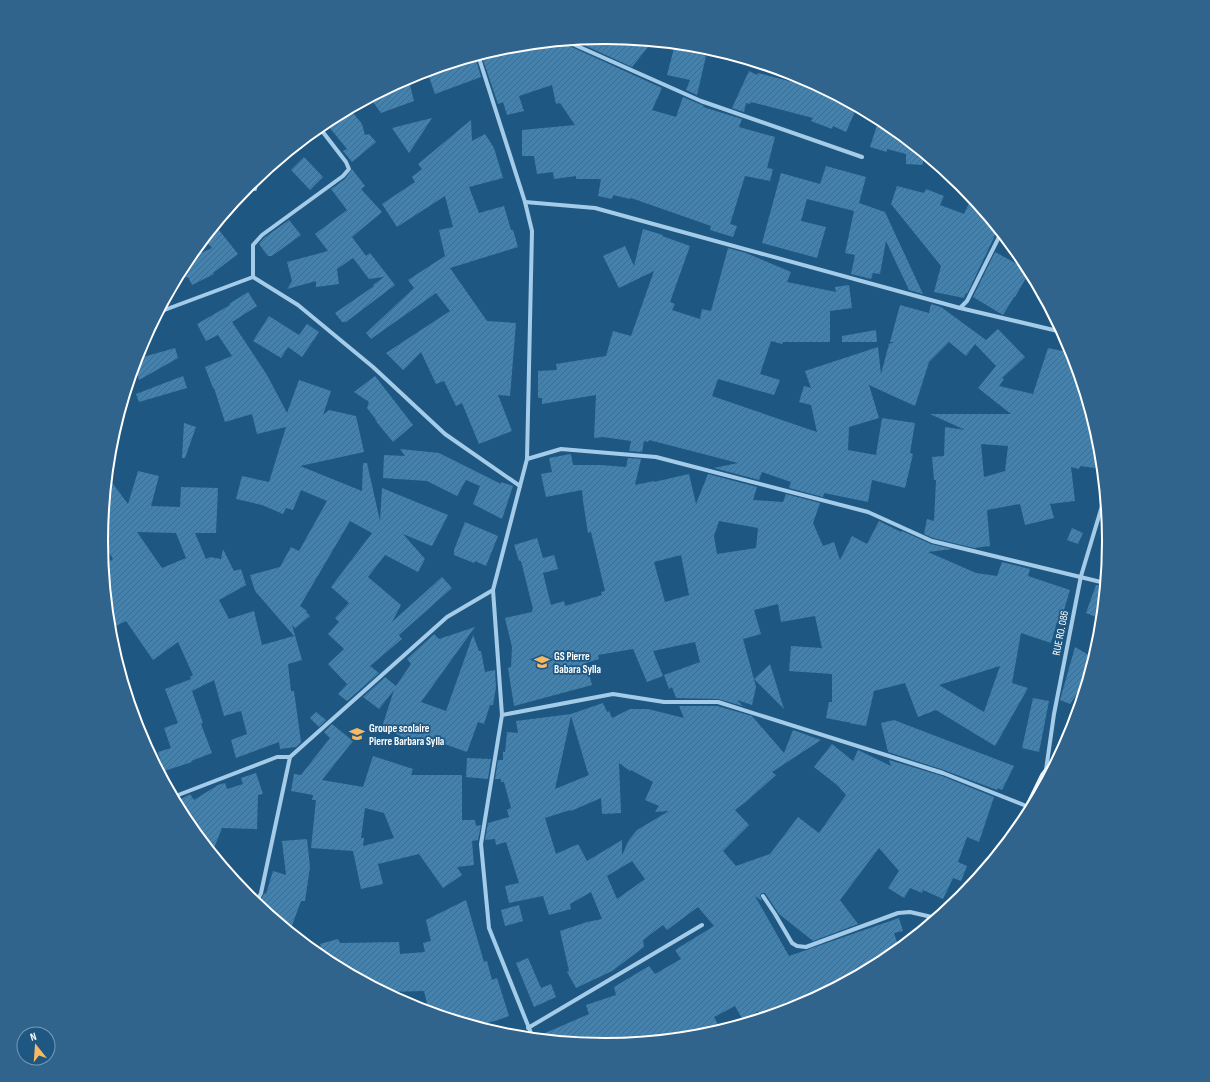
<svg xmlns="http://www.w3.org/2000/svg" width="1210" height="1082" font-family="'Sofia Sans Condensed',sans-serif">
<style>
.building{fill:url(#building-hatch);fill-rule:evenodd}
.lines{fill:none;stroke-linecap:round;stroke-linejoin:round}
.minor{stroke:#a4cce9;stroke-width:4}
.primary{stroke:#e7f3fe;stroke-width:10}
.labels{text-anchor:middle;stroke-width:3.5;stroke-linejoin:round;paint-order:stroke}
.street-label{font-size:11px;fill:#fff;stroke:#1e5782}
.poi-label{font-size:11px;font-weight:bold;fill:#fff;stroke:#1e5782;text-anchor:start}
.rim{fill:none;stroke:#fff;stroke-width:2}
</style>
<defs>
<pattern id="building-hatch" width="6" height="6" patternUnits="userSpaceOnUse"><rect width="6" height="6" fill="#4681ab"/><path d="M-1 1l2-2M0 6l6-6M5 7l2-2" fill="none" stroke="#496980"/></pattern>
</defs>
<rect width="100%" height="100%" fill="#1e5782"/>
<g class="building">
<polygon points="597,38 608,42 611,38 652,42 632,67 573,40"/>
<polygon points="563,41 565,44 662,88 652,110 676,117 683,97 704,106 703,107 742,119 739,127 775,137 767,168 773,169 770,181 745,176 730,224 737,226 733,237 710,230 711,226 631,198 630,199 613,195 612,199 598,196 601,179 576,179 576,176 554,179 553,172 537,174 534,156 522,156 522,130 575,125 560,103 556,104 552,85 519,96 524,111 507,115 503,102 498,104 481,54 507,47"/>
<polygon points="674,48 706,56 697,95 686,90 690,80 667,75"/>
<polygon points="475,56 481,77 435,94 427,71"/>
<polygon points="749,71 757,75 758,73 800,84 803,78 857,107 846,132 833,126 832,129 811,121 813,118 751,102 750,104 746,103 744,112 732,108"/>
<polygon points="408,77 414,101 381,113 370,98"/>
<polygon points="350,109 362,124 365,135 369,134 376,142 352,162 343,151 347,149 325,122"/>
<polygon points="432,118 409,153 392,128"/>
<polygon points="879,119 885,122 931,160 923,158 923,165 906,164 906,154 887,149 887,152 870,147"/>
<polygon points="471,120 472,141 485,134 494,148 503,178 469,187 479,213 504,206 511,230 513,230 518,247 450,268 487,321 516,323 510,396 498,395 512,431 479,444 462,403 456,406 444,381 436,384 421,352 403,370 386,353 450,311 436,293 371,339 366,333 414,288 408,280 445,256 439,230 453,227 445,196 397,227 382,204 415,182 412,177 422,169 418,164"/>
<polygon points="304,157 323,177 310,190 291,170"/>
<polygon points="826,166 866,177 859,203 885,212 923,294 909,290 886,241 880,274 873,273 871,279 851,274 855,255 845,253 854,211 807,199 801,221 826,227 817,258 762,243 781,173 820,184"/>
<polygon points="352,169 365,186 361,189 382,212 352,237 366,256 370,253 395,285 346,322 342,322 335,313 374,286 373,285 384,277 369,279 353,258 337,269 339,284 316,287 316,281 287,289 292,281 287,262 328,251 315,234 347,210 331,189 345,179"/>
<polygon points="897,186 924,193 926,189 944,196 940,205 964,214 972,197 998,229 967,294 966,293 964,298 934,292 941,266 891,204"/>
<polygon points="289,220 301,235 272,256 268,256 259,244 264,238"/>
<polygon points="215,225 238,254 213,273 214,274 192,285 188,277 177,279 188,259 212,248 204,239"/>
<path d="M 643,229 L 663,235 L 662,236 L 690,246 L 670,302 L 675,304 L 672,310 L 700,319 L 702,309 L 711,311 L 728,248 L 746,253 L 791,272 L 787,282 L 836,292 L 835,287 L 849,285 L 852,308 L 830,311 L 830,342 L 783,342 L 782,344 L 771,341 L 760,374 L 780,380 L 774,395 L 718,379 L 712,396 L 817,432 L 811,405 L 799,402 L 804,386 L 811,388 L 805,371 L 878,347 L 881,374 L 889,344 L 894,342 L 890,342 L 900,305 L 929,313 L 931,304 L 941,307 L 986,340 L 998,329 L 1025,357 L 1002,378 L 1004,379 L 999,386 L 1033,394 L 1048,348 L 1072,353 L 1087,403 L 1085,413 L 1091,414 L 1099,442 L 1095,468 L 1080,466 L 1079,469 L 1071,467 L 1075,501 L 1050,504 L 1054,518 L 1025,525 L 1020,504 L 987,510 L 990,546 L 974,548 L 933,538 L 924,534 L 927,519 L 934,521 L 936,480 L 934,480 L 932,457 L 944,456 L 945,427 L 965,430 L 930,414 L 1011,414 L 978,388 L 996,366 L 975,344 L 966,356 L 949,342 L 929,362 L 915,406 L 869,385 L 879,418 L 849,427 L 848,450 L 876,455 L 882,418 L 915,423 L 910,453 L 913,454 L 905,488 L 872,480 L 868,502 L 824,493 L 823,497 L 789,488 L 791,482 L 762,472 L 759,480 L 714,468 L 738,463 L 649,440 L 648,442 L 644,441 L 642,452 L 629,451 L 631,441 L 603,437 L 594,438 L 596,395 L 542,404 L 542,398 L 538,398 L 538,371 L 557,370 L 556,364 L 606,356 L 613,331 L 631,336 L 654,271 L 619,288 L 603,256 L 625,246 L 634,266 ZM 981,444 L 1008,446 L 1005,471 L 984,477 Z"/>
<polygon points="995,252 1030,271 1015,297 1014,297 1003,315 973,297"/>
<path d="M 248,292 L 257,306 L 232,322 L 267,375 L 287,413 L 299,380 L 331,391 L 323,415 L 329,410 L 356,416 L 364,452 L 300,466 L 362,491 L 363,463 L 367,463 L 380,521 L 382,488 L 448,515 L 432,546 L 403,534 L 425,559 L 418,572 L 385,555 L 368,577 L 401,605 L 392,622 L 442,577 L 452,588 L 399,635 L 402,639 L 370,666 L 379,673 L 347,701 L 338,694 L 347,684 L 328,664 L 344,649 L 328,634 L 339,622 L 335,618 L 349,603 L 331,587 L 372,533 L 350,521 L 300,606 L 307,611 L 306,612 L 310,616 L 295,628 L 292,625 L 302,660 L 288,664 L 291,691 L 294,691 L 301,742 L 296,747 L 280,749 L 279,742 L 236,758 L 231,740 L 247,734 L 241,711 L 224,716 L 214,680 L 192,691 L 203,723 L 201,724 L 212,753 L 191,761 L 192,762 L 164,771 L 158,752 L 171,748 L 164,728 L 178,723 L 165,689 L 191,679 L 190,677 L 193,675 L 178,642 L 153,660 L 126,621 L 114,627 L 109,618 L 103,565 L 113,559 L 101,538 L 107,476 L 128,504 L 138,471 L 159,476 L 151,506 L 180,507 L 181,487 L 218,488 L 216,533 L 195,533 L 206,559 L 210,557 L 221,559 L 223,549 L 234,571 L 241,569 L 246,585 L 219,600 L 229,619 L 254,611 L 262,645 L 294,636 L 255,591 L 250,575 L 280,567 L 291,547 L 299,551 L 327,501 L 301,490 L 293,510 L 286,508 L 283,514 L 262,505 L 236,499 L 242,476 L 269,482 L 286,427 L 257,434 L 252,414 L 225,422 L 214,388 L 213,388 L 205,367 L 232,356 L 218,335 L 206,341 L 197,324 L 230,305 L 229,304 ZM 137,532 L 176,533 L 186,558 L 162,568 Z"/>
<polygon points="269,316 299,335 307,324 319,332 302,357 288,347 281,358 253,341"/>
<polygon points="876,330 877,342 842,342 842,336"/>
<polygon points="175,348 178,358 139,380 134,364 136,359"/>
<polygon points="183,376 187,388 139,402 136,394"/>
<polygon points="375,376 413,425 393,442 375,420 377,421 367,408 369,402 354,392"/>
<polygon points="184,423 196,427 185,458 182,458"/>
<polygon points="400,449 439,453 501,484 501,482 513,486 502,519 473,504 480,486 466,480 457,496 427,481 383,478 384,455 405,456"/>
<path d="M 571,454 L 573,465 L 601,465 L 626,467 L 628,458 L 641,459 L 635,485 L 654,481 L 654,482 L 689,474 L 696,504 L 708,474 L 757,487 L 753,500 L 783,502 L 786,494 L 820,503 L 813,523 L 823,546 L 834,542 L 840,560 L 852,536 L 867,544 L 879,521 L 901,532 L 902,531 L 931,544 L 952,549 L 928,552 L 976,573 L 997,576 L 1002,562 L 1030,569 L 1028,576 L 1070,590 L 1060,623 L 1057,622 L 1051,643 L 1021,633 L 1012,683 L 1028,688 L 995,746 L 936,710 L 918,717 L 905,683 L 874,691 L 866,726 L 849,723 L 850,722 L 846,722 L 826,718 L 829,702 L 832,702 L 832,674 L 789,671 L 791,646 L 822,648 L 815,616 L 781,622 L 778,604 L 754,610 L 761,634 L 743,639 L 756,687 L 752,705 L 737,700 L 743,706 L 718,699 L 676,698 L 672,687 L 669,689 L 664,675 L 700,662 L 695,642 L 653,651 L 663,676 L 647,682 L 633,649 L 598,655 L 599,659 L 586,663 L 592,685 L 514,706 L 508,668 L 511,667 L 512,647 L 505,618 L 532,612 L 532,610 L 533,609 L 521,561 L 519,561 L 514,545 L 537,538 L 543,558 L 554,555 L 558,569 L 543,573 L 551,605 L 564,601 L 565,606 L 602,595 L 601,592 L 605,591 L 591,532 L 588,533 L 583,501 L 582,490 L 546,497 L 541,474 L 552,472 L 549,458 ZM 719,521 L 758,528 L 756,548 L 717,554 L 714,536 ZM 681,555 L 689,595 L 665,602 L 654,562 ZM 1000,666 L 984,712 L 939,685 Z"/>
<polygon points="465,522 498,536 486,566 475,561 474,563 454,555 454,550"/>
<polygon points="1072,528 1083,533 1078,544 1067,540"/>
<polygon points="1102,569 1106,570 1105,579 1099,578"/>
<polygon points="1096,585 1105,586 1101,619 1086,613"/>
<polygon points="475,627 421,702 446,711 473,635 479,651 481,651 485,672 495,670 496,687 493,705 490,705 484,724 478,722 467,752 436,741 433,747 410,738 409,740 382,727 394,690 379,709 363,697 385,677 396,686 411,664 407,659 434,634 439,639"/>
<polygon points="1075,647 1094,658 1088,678 1070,704 1060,700"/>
<polygon points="770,664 784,709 754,679"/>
<polygon points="1033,698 1049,701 1039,752 1022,748"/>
<path d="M 603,703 L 607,712 L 609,711 L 612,718 L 630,709 L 648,709 L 684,718 L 679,706 L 717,706 L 752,716 L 784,753 L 793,730 L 821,740 L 772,772 L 776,775 L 748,800 L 735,810 L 749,825 L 723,851 L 736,866 L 770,854 L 798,817 L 819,833 L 846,795 L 837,785 L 814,767 L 832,744 L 853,761 L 858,750 L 891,766 L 889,760 L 942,776 L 994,797 L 979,842 L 967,837 L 958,862 L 967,866 L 961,881 L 953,878 L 943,899 L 923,890 L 922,893 L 910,888 L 904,898 L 888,888 L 899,871 L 879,848 L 840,900 L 858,924 L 813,941 L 779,914 L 765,893 L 762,893 L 760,895 L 762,901 L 755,896 L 789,956 L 899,918 L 903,931 L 894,933 L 899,949 L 885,960 L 798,1007 L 762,1018 L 758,1011 L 743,1020 L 735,1006 L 714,1017 L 721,1030 L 703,1035 L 605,1045 L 536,1038 L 536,1037 L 589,1014 L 586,1005 L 616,995 L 614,987 L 649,966 L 655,974 L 681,959 L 675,950 L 714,926 L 698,907 L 667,930 L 663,925 L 643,940 L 644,947 L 612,971 L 576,988 L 567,972 L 569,971 L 560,931 L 587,922 L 602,919 L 591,892 L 570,904 L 571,909 L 549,915 L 543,896 L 509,903 L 505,886 L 519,883 L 506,842 L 496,845 L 495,839 L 485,840 L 488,823 L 509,817 L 507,810 L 511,808 L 504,782 L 501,782 L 501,779 L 495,779 L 498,760 L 503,760 L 503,752 L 505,752 L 507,732 L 518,733 L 516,721 L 571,714 ZM 571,716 L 587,770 L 589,775 L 555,789 ZM 619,763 L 630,771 L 631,770 L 653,782 L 645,800 L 659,806 L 655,812 L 669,811 L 637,830 L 629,840 L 622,855 L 622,840 L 587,861 L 578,844 L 556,854 L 545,818 L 570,810 L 571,811 L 601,798 L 602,814 L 621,813 ZM 632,861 L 645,879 L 617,899 L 607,876 Z"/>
<polygon points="316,712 326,720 319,727 310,718"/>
<polygon points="894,720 1014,766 1002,790 998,788 997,790 944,770 888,752 881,723"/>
<path d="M 332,724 L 353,741 L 322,780 L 363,787 L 373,756 L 413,769 L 411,775 L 462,775 L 462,820 L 475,820 L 476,826 L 481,825 L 478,840 L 472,841 L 474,865 L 457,867 L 462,875 L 443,888 L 419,854 L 378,864 L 383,884 L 361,889 L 353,851 L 311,848 L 316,800 L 312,800 L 313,795 L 291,791 L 294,774 L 301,775 L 330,738 L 324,732 ZM 365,808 L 384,813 L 394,838 L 363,846 L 364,838 L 361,838 Z"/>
<polygon points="467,758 491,759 488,779 466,777"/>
<polygon points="256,773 263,794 258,795 257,829 222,828 212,853 186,821 176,802 190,794 194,800 218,785 225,783 227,789 243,784 241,778"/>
<polygon points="307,839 310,867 305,901 301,901 290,931 259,906 264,893 266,894 273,871 286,875 282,841"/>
<polygon points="466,900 484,962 487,961 492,980 497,978 509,1016 498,1020 476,1026 429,1012 424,991 384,992 325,960 313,950 321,948 320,944 338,939 340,943 399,942 400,954 425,952 423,943 431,941 426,920"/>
<polygon points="519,905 523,921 505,926 501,910"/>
<polygon points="528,958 541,988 551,984 556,997 534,1007 516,963"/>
</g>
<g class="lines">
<g class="minor">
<polyline points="566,41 701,101 862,157"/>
<polyline points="478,55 525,202 532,231 527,459 493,590 502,715 481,844 489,928 533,1038"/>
<polyline points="255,189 256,179"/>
<polyline points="525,202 595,208 960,308 1062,332"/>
<polyline points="253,277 253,245 262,235 343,176 349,169 346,162 319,127"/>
<polyline points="960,308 967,301 1001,233"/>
<polyline points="159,312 253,277 298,305 373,367 445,434 520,486"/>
<polyline points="527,459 561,449 656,457 868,512 932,541 1105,583"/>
<polyline points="110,634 111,635"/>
<polyline points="502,715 613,694 664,702 718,702 943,773 1029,807"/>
<polyline points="1046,770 1054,714 1081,576 1105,496"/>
<polyline points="173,797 277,757 290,757 447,617 493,590"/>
<polyline points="763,896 775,914 792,943 797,946 806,947 898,913 910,912 936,918"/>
<polyline points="256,904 261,893 290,757"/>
<polyline points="528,1028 702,925"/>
</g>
<polyline class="primary" points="1021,825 1045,776 1056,762"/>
</g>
<defs>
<g id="school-bare" transform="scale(1.2)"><path d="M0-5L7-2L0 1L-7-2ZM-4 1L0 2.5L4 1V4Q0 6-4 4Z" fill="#f8b963" stroke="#1e5782" stroke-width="2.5" paint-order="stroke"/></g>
</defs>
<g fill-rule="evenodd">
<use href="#school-bare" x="542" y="662"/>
<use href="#school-bare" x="357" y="734"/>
</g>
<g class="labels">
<g class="street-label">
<text transform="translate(1060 633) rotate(-79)" y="4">RUE RO. 086</text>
</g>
<g class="poi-label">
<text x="554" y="660">GS Pierre<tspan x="554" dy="13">Babara Sylla</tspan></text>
<text x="369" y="732">Groupe scolaire<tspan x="369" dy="13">Pierre Barbara Sylla</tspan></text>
</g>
</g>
<path d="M0 0H1210V1082H0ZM108 541a497 497 0 1 1 994 0a497 497 0 1 1-994 0Z" fill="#30648c" fill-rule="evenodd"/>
<path class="rim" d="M108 541a497 497 0 1 1 994 0a497 497 0 1 1-994 0Z"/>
<g transform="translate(36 1046) rotate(343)"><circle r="19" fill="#1e5782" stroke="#789ab4"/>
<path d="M0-3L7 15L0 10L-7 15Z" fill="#f8b963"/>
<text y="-6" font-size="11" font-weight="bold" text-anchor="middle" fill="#ffffff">N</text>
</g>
</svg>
